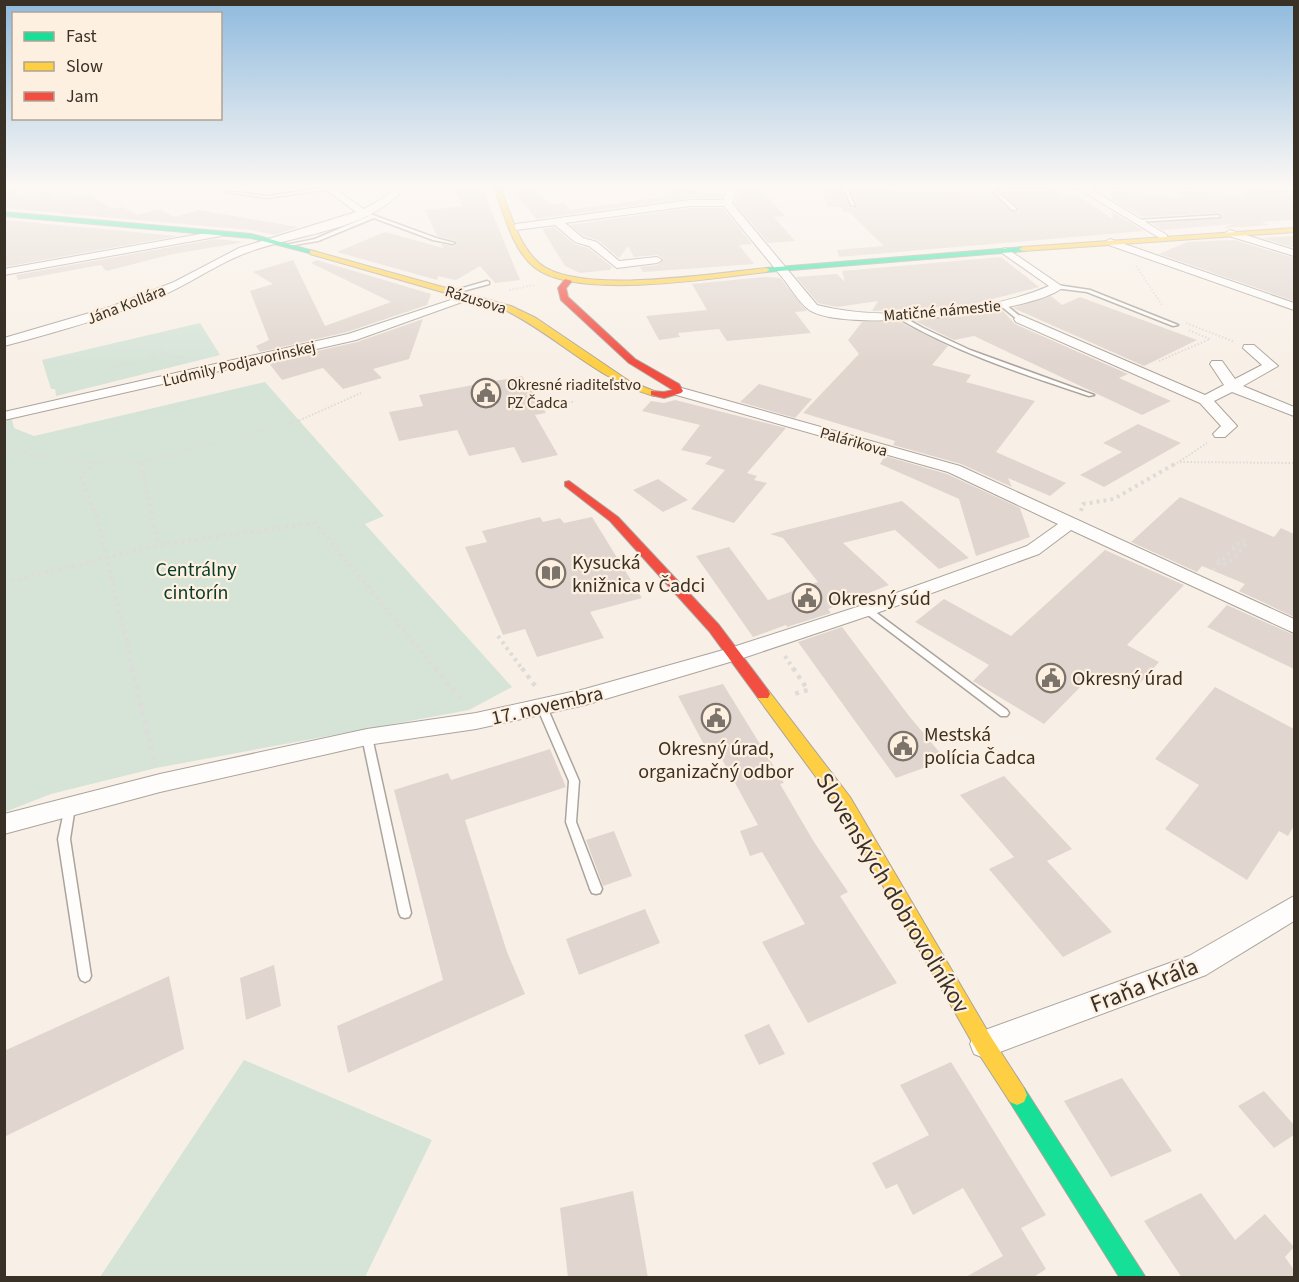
<svg xmlns="http://www.w3.org/2000/svg" width="1299" height="1282" font-family="'Source Sans 3',sans-serif">
<style>
.green{fill:#d6e4d8}
.building{fill:#e1d6cf}
.lines{fill:none;stroke-linecap:round;stroke-linejoin:round}
.lane-casing{stroke:#aba49c;stroke-width:3}
.street-casing{stroke:#aba49c;stroke-width:2}
.fast-casing{stroke:#aba49c;stroke-width:2}
.slow-casing{stroke:#aba49c;stroke-width:2}
.jam-casing{stroke:#aba49c;stroke-width:2}
.path-far2{stroke:#dedbd8;stroke-width:2;stroke-dasharray:1.5 2;stroke-linecap:butt}
.path-far1{stroke:#dedbd8;stroke-width:4;stroke-dasharray:3 4;stroke-linecap:butt}
.path{stroke:#dedbd8;stroke-width:4.5;stroke-dasharray:4 5;stroke-linecap:butt}
.lane{fill:#fefdfb;fill-rule:evenodd}
.street{fill:#fefdfb;fill-rule:evenodd}
.fast{fill:#16e098;fill-rule:evenodd}
.slow{fill:#ffcf43;fill-rule:evenodd}
.jam{fill:#f24e42;fill-rule:evenodd}
.path-bridge{stroke:#dedbd8;stroke-width:4;stroke-dasharray:3 4;stroke-linecap:butt}
.labels{text-anchor:middle;stroke-width:4.5;stroke-linejoin:round;paint-order:stroke}
.far-street-label{font-size:16px;fill:#393026;stroke:#fef0e1}
.far-poi-label{font-size:16px;fill:#393026;stroke:#fef0e1;text-anchor:start}
.poi-label{font-size:20px;fill:#393026;stroke:#fef0e1;text-anchor:start}
.park-label{font-size:20px;fill:#063c29;stroke:#fef0e1}
.street-label{font-size:20px;fill:#393026;stroke:#fef0e1}
.near-street-label{font-size:24px;fill:#393026;stroke:#fef0e1}
</style>
<rect width="100%" height="100%" fill="#f8f0e7"/>
<g class="green">
<polygon points="200,323 220,355 56,396 55,389 51,389 42,360"/>
<polygon points="265,382 384,516 365,524 512,687 469,710 156,768 51,794 5,812 5,421 12,419 14,428 34,436"/>
<polygon points="244,1060 432,1140 365,1277 100,1277"/>
</g>
<g class="building">
<polygon points="4,185 21,195 50,190 54,195 67,192 73,197 89,193 112,209 123,207 137,215 160,209 174,217 199,210 298,227 275,235 251,230 4,208"/>
<polygon points="510,185 528,185 552,205 564,203 570,210 661,197 679,187 714,194 724,193 721,198 690,198 536,219"/>
<polygon points="820,185 840,185 849,206 854,208 857,205 849,185 870,185 872,188 901,191 991,193 1012,212 1018,212 1017,206 1001,191 1057,190 1063,195 1077,195 1113,219 1112,212 1144,231 839,257 837,250 884,246 849,212 843,212 841,207 828,207"/>
<polygon points="481,186 520,280 495,283 480,266 456,280 438,276 437,280 337,252 385,232 443,248 441,244 454,246 457,244 456,241 437,236 425,210 462,206 454,189"/>
<polygon points="759,187 785,216 774,217 795,241 768,243 735,203 739,190"/>
<polygon points="1111,190 1181,198 1179,190 1246,196 1243,190 1294,193 1294,220 1261,222 1270,225 1223,228 1232,224 1162,230 1152,223 1222,217 1218,213 1142,217 1111,199"/>
<polygon points="690,208 723,208 752,244 739,245 754,264 643,272 640,267 657,265 664,259 657,255 634,257 628,246 619,258 598,240 584,236 570,225"/>
<polygon points="4,220 178,236 4,267"/>
<polygon points="554,227 574,244 588,248 612,267 610,270 580,273 565,266 542,229"/>
<polygon points="1294,236 1294,248 1263,238"/>
<polygon points="216,239 244,242 173,254 106,271 101,265 18,280 16,275"/>
<polygon points="1234,240 1294,258 1294,301 1159,254 1187,242"/>
<polygon points="1001,257 1039,287 965,306 872,311 878,301 837,307 818,303 796,277 837,274 845,282 842,271"/>
<polygon points="293,260 325,326 391,302 311,263 317,260 431,294 427,305 347,332 260,352 256,346 269,340 250,291 273,284 253,272"/>
<polygon points="765,277 780,278 807,311 795,312 811,333 727,341 719,329 678,333 680,337 659,340 646,316 707,310 692,284"/>
<polygon points="1051,296 1062,305 1080,297 1197,340 1144,366 1013,308"/>
<polygon points="1002,310 1015,324 1128,374 1119,378 1171,401 1142,415 974,336 954,340 915,321"/>
<polygon points="423,319 409,359 373,369 382,378 343,389 323,368 282,380 268,362 357,342"/>
<polygon points="862,322 900,322 948,346 932,365 971,375 966,382 1035,401 996,452 1066,483 1050,496 1008,478 1012,487 961,464 893,445 895,441 803,413 859,354 848,340"/>
<polygon points="522,376 546,413 535,415 558,455 522,463 514,447 469,456 457,430 399,441 389,412 423,406 419,395"/>
<polygon points="759,384 812,399 795,418 740,402"/>
<polygon points="675,400 786,428 747,473 757,476 754,480 767,483 734,523 691,509 725,470 705,464 712,457 681,450 700,425 642,411 651,401 664,403"/>
<polygon points="1138,424 1181,443 1104,487 1080,475 1122,452 1103,443"/>
<polygon points="885,456 947,474 1020,508 1030,537 976,556 959,499 880,464"/>
<polygon points="658,479 688,500 663,512 633,490"/>
<polygon points="1180,497 1274,537 1281,528 1294,534 1294,617 1239,591 1245,584 1202,566 1197,572 1131,542"/>
<polygon points="902,501 969,558 939,569 895,530 843,543 889,585 828,609 831,613 787,627 786,625 753,637 696,556 729,547 768,600 818,582 783,538 770,534"/>
<polygon points="540,517 543,522 560,518 564,523 592,517 642,598 590,612 604,638 537,657 525,629 503,635 465,547 487,542 482,531"/>
<polygon points="1105,550 1184,585 1127,645 1159,662 1133,691 1102,673 1093,683 1087,680 1044,724 973,681 989,665 915,622 944,599 1011,636"/>
<polygon points="1227,605 1294,635 1294,669 1207,627"/>
<polygon points="842,627 909,716 946,760 896,778 798,642"/>
<polygon points="723,684 784,783 780,784 814,842 848,892 840,896 897,983 808,1023 762,942 805,924 762,852 750,856 740,831 758,825 718,752 709,754 678,696"/>
<polygon points="1215,687 1294,729 1294,826 1288,836 1279,831 1247,880 1165,829 1199,785 1155,759"/>
<polygon points="550,749 566,787 465,820 507,952 525,994 348,1073 337,1026 443,980 394,790 448,773 451,780"/>
<polygon points="1004,776 1072,849 1047,861 1112,932 1063,957 989,869 1014,857 960,795"/>
<polygon points="614,831 632,876 603,886 586,840"/>
<polygon points="645,909 660,943 579,975 566,939"/>
<polygon points="274,965 281,1006 246,1020 240,978"/>
<polygon points="169,976 184,1049 4,1137 4,1051"/>
<polygon points="769,1024 785,1054 759,1065 744,1035"/>
<polygon points="951,1062 1046,1215 1021,1228 1046,1269 1032,1278 964,1278 1003,1256 963,1188 913,1215 897,1184 886,1189 872,1163 929,1135 900,1085"/>
<polygon points="1122,1078 1172,1151 1111,1177 1064,1101"/>
<polygon points="1264,1091 1294,1125 1294,1135 1274,1148 1238,1106"/>
<polygon points="633,1191 648,1278 568,1278 560,1208"/>
<polygon points="1201,1193 1235,1240 1265,1214 1294,1247 1285,1257 1294,1270 1294,1278 1182,1278 1144,1221"/>
</g>
<g class="lines">
<g class="lane-casing">
<g id="lane">
<polygon points="842,185 846,185 855,206 851,205"/>
<polygon points="986,185 990,185 1016,208 1016,210 1012,210"/>
<polygon points="328,187 330,189 267,198 225,192 227,191 267,196"/>
<polygon points="362,211 436,238 455,243 453,244 433,240 374,218 318,241 288,246 286,245 315,239 369,216 360,213"/>
<polygon points="1218,215 1220,217 1137,222 1135,221 1137,220"/>
<polygon points="487,281 489,282 489,284 452,294 449,292"/>
<polygon points="1057,285 1090,290 1178,325 1173,326 1087,292 1055,288 1054,287"/>
<polygon points="1001,304 1005,304 1022,318 1022,320 1018,320 1001,306"/>
<path d="M 896,315 L 900,315 L 923,328 L 970,350 L 1094,395 L 1089,396 C 1023,374 957,353 896,317 Z"/>
<polygon points="867,607 870,608 1007,710 1009,713 1007,716 1001,716 864,612 863,610 864,608"/>
<polygon points="542,703 545,704 547,707 579,781 576,822 602,889 600,893 596,894 592,893 590,889 566,822 569,781 537,707 539,704"/>
<polygon points="367,733 371,734 372,737 411,913 409,917 405,918 401,917 399,913 362,737 363,734"/>
<polygon points="70,803 74,804 75,807 70,839 91,976 89,980 85,982 81,980 79,976 58,839 65,807 66,804"/>
</g>
</g>
<g class="street-casing">
<g id="street">
<path d="M 320,185 L 329,185 L 364,209 L 387,196 L 397,185 L 407,185 C 370,232 298,233 246,253 C 216,264 190,284 161,296 C 110,317 57,332 4,346 L 4,338 L 110,307 L 174,282 L 239,248 L 356,212 Z"/>
<path d="M 729,185 L 738,185 L 732,203 L 817,305 C 882,322 987,313 1049,286 L 1002,253 L 1002,249 L 1006,248 L 1063,287 C 1035,314 838,334 808,309 C 799,302 792,290 785,281 C 765,256 744,231 724,206 L 690,206 L 565,223 L 583,238 L 597,242 L 619,261 L 657,257 L 662,260 L 657,263 L 617,268 L 589,246 L 575,242 L 555,225 L 516,230 L 511,227 L 516,224 L 690,200 L 723,200 Z"/>
<polygon points="963,185 1294,185 1294,191 1244,188 1089,188 1167,235 1167,239 1163,240 1077,188 968,188"/>
<polygon points="1230,230 1294,250 1294,256 1226,235 1225,233"/>
<polygon points="217,231 221,232 221,236 4,275 4,269"/>
<polygon points="1110,239 1294,303 1294,310 1106,244 1105,242"/>
<polygon points="466,295 476,297 356,340 4,420 4,412 348,334"/>
<polygon points="1020,315 1205,395 1224,385 1210,364 1212,361 1222,361 1235,379 1262,365 1243,348 1244,345 1254,345 1278,366 1243,386 1294,407 1294,416 1232,392 1214,401 1237,426 1225,437 1215,437 1213,434 1221,426 1200,403 1016,322 1014,319"/>
<polygon points="678,387 960,466 1294,619 1294,633 1071,530 1039,554 874,614 740,659 585,705 476,729 367,745 160,792 4,834 4,814 160,774 367,729 476,713 585,689 727,649 860,606 1027,546 1058,524 948,472 673,394 673,388"/>
<polygon points="1294,896 1294,921 1206,975 984,1058 974,1054 970,1044 974,1034 1189,956"/>
</g>
</g>
<g class="fast-casing">
<g id="fast">
<polygon points="4,212 251,234 317,252 313,254 251,238 4,216"/>
<polygon points="1023,247 1026,247 1026,251 766,272 762,270 766,268"/>
<polygon points="1017,1085 1024,1088 1146,1278 1120,1278 1010,1102 1007,1095 1010,1088"/>
</g>
</g>
<g class="slow-casing">
<g id="slow">
<path d="M 493,185 L 499,185 C 510,210 517,244 539,263 C 576,296 717,273 766,268 L 770,270 L 766,272 C 713,278 575,301 534,267 C 511,248 504,211 493,185 Z"/>
<polygon points="1294,228 1294,232 1023,251 1019,249 1023,247"/>
<path d="M 310,250 L 511,306 L 536,318 L 629,381 L 659,393 L 654,396 C 599,381 556,335 505,310 L 310,254 Z"/>
<polygon points="763,689 768,690 850,797 991,1037 1024,1088 1027,1095 1024,1102 1017,1105 1010,1102 977,1051 838,807 758,698 756,694 758,690"/>
</g>
</g>
<g class="jam-casing">
<g id="jam">
<polygon points="565,279 572,281 566,288 568,297 635,359 679,384 683,391 681,393 664,398 651,395 651,391 664,392 673,390 629,363 561,300 558,288"/>
<polygon points="569,481 618,517 719,625 768,690 770,694 768,698 758,698 709,631 610,521 565,486 565,482"/>
</g>
</g>
<g class="path-far2">
<polyline points="200,185 216,187"/>
<polyline points="1136,266 1162,305"/>
<polyline points="509,290 534,285"/>
<polyline points="1186,323 1235,342"/>
<polyline points="1159,361 1210,339 1188,330"/>
<polyline points="112,366 152,360 152,354 161,350 165,355 186,358"/>
<polyline points="548,409 575,401"/>
<polyline points="4,449 22,450 34,458 52,455 65,461 141,462 298,421 361,393"/>
<polyline points="141,462 142,465"/>
<polyline points="1180,462 1294,463"/>
<polyline points="96,465 100,460"/>
<polyline points="1174,465 1207,443"/>
</g>
<g class="path-far1">
<polyline points="97,463 81,475 81,478 98,521 133,670"/>
<polyline points="141,463 158,545"/>
<polyline points="1081,511 1083,504 1114,499 1176,463"/>
<polyline points="1213,570 1241,540 1247,543 1227,565"/>
<polyline points="4,583 158,545 315,523 437,670"/>
<polyline points="498,636 523,670"/>
<polyline points="785,656 794,670"/>
</g>
<g class="path">
<polyline points="132,668 155,765"/>
<polyline points="435,668 464,703"/>
<polyline points="522,668 538,690"/>
<polyline points="793,668 808,690 794,694"/>
</g>
<use href="#lane" class="lane"/>
<use href="#street" class="street"/>
<use href="#fast" class="fast"/>
<use href="#slow" class="slow"/>
<use href="#jam" class="jam"/>
<polyline class="path-bridge" points="1217,560 1227,565"/>
</g>
<linearGradient id="sky" x2="0" y2="1"><stop stop-color="#8fbade"/><stop offset="0.51" stop-color="#fcf8f4"/><stop offset="1" stop-color="#fcf8f4" stop-opacity="0"/></linearGradient>
<rect width="1299" height="364" fill="url(#sky)"/>
<defs>
<g id="civic-ring" transform="scale(1.5)"><circle r="9.5" fill="#fef0e1" stroke="#7c736a" stroke-width="1.5"/><path d="M-.6-6.5H3V-4.5H.6V-3L4-1V1h2V6H-6V1h2V-1L-.6-3ZM-1.2 2.5V6h2.4V2.5Z" fill="#7c736a"/></g>
<g id="library-ring" transform="scale(1.5)"><circle r="9.5" fill="#fef0e1" stroke="#7c736a" stroke-width="1.5"/><path d="M-6-4Q-3-5.5-.7-3.5V5Q-3 3-6 4ZM6-4Q3-5.5 .7-3.5V5Q3 3 6 4Z" fill="#7c736a"/></g>
</defs>
<g fill-rule="evenodd">
<use href="#civic-ring" x="486" y="393"/>
<use href="#library-ring" x="551" y="573"/>
<use href="#civic-ring" x="807" y="598"/>
<use href="#civic-ring" x="1051" y="678"/>
<use href="#civic-ring" x="716" y="718"/>
<use href="#civic-ring" x="903" y="746"/>
</g>
<g class="labels">
<g class="far-street-label">
<text transform="translate(476 299) rotate(17)" y="6">Rázusova</text>
<text transform="translate(126 304) rotate(-21)" y="6">Jána Kollára</text>
<text transform="translate(942 310) rotate(-5)" y="6">Matičné námestie</text>
<text transform="translate(239 363) rotate(-13)" y="6">Ľudmily Podjavorinskej</text>
<text transform="translate(854 441) rotate(16)" y="6">Palárikova</text>
</g>
<g class="far-poi-label">
<text x="507" y="390">Okresné riaditeľstvo<tspan x="507" dy="18">PZ Čadca</tspan></text>
</g>
<g class="poi-label">
<text x="572" y="569">Kysucká<tspan x="572" dy="23">knižnica v Čadci</tspan></text>
<text x="828" y="605">Okresný súd</text>
<text x="1072" y="685">Okresný úrad</text>
<text x="924" y="741">Mestská<tspan x="924" dy="23">polícia Čadca</tspan></text>
<text x="716" y="755" text-anchor="middle">Okresný úrad,<tspan x="716" dy="23">organizačný odbor</tspan></text>
</g>
<g class="park-label">
<text x="196" y="576">Centrálny<tspan x="196" dy="23">cintorín</tspan></text>
</g>
<g class="street-label">
<text transform="translate(547 705) rotate(-13)" y="7">17. novembra</text>
</g>
<g class="near-street-label">
<text transform="translate(893 893) rotate(59)" y="8">Slovenských dobrovoľníkov</text>
<text transform="translate(1144 985) rotate(-21)" y="8">Fraňa Kráľa</text>
</g>
</g>
<rect width="1299" height="1282" fill="none" stroke="#393026" stroke-width="12"/>
<rect x="12" y="12" width="210" height="108" fill="#fef0e1" stroke="#afa396" stroke-width="1.5"/>
<rect x="24" y="32" width="30" height="9" fill="#16e098" stroke="#afa396" stroke-width="1.5"/>
<text x="66" y="42" font-size="18" fill="#393026">Fast</text>
<rect x="24" y="62" width="30" height="9" fill="#ffcf43" stroke="#afa396" stroke-width="1.5"/>
<text x="66" y="72" font-size="18" fill="#393026">Slow</text>
<rect x="24" y="92" width="30" height="9" fill="#f24e42" stroke="#afa396" stroke-width="1.5"/>
<text x="66" y="102" font-size="18" fill="#393026">Jam</text>
</svg>
